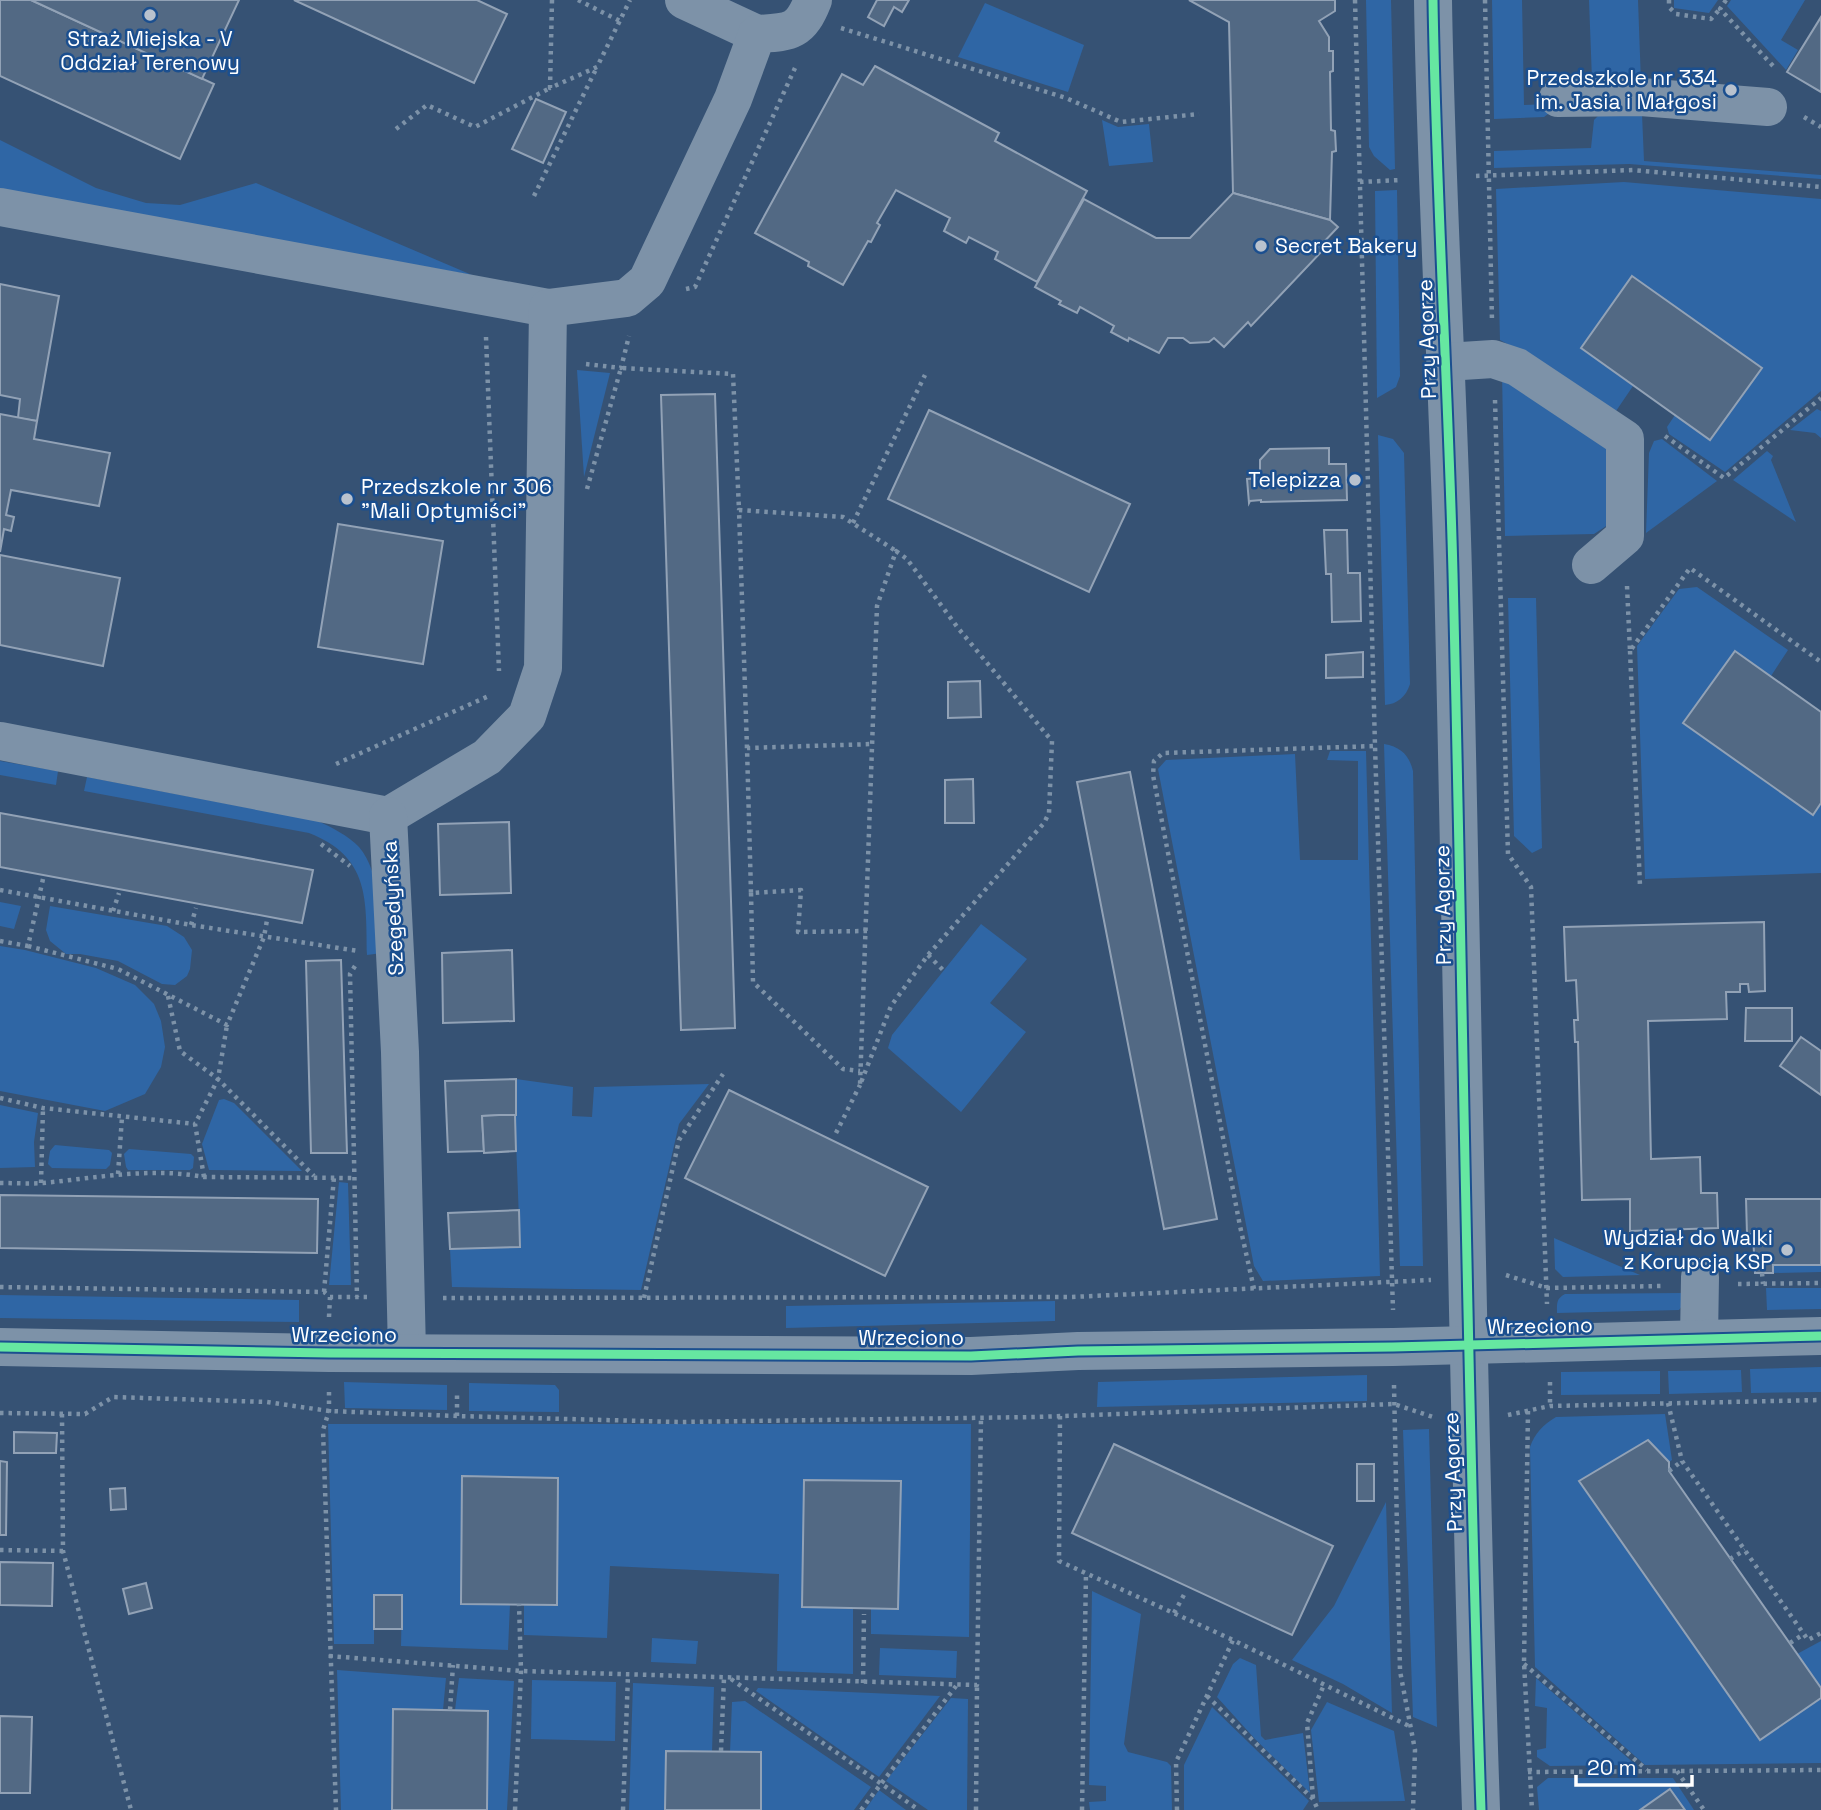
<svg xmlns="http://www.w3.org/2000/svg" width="1821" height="1810" font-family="'Space Grotesk',sans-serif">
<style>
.green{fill:#2f66a5}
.building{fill:#526984;stroke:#92a2b6;stroke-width:2}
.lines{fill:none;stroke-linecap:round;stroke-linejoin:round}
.path{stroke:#7d92a8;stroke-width:4.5;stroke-dasharray:3.5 5;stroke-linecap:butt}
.minor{stroke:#7d92a8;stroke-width:38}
.cycleway-casing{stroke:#1b4f8f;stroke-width:13}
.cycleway{stroke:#66e7a1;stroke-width:9}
.poi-dot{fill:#b9c2ce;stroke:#1b4f8f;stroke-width:2.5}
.labels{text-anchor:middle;stroke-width:5;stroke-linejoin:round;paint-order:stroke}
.poi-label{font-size:21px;fill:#fff;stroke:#1b4f8f;text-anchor:end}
.street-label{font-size:21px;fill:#fff;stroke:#1b4f8f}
</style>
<rect width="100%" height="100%" fill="#365274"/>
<g class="green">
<polygon points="1366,0 1391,0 1395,169 1390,170 1374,156 1369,147"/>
<polygon points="1492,0 1522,0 1524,105 1550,104 1548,114 1544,117 1494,119"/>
<polygon points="1589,0 1638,0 1641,83 1592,80"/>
<polygon points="1674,0 1718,0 1709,13 1674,8"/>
<polygon points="1731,0 1805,0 1781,40 1798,50 1786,70 1727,6"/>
<polygon points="985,3 1084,45 1068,92 958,57"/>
<polygon points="1642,114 1644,161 1821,175 1821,179 1629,164 1494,168 1494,151 1591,148 1594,120 1598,116"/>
<polygon points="1102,120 1118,127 1149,124 1153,162 1109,166"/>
<polygon points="0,140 96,188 146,203 180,205 256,183 472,275 0,191"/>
<polygon points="1624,182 1821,199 1821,391 1725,472 1669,434 1667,427 1675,415 1711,440 1762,368 1632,276 1581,348 1633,386 1614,414 1546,365 1500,340 1496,189"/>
<polygon points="1397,190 1400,376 1396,387 1377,398 1375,191"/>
<polygon points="577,370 610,373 584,477"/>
<polygon points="1502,372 1615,450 1617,519 1594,534 1505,536"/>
<polygon points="1817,409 1821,411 1821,438 1815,433 1790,430"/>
<path d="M 1378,435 L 1393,439 L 1404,453 L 1410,684 C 1406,697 1397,704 1385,705 Z"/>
<polygon points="1662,439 1717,481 1646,533 1649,453 1654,441"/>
<polygon points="1767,451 1773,456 1771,460 1796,522 1733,480"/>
<polygon points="1697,587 1788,650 1771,676 1735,651 1683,723 1812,815 1821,803 1821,873 1645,879 1637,646 1679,589"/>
<polygon points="1508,598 1536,598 1542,848 1532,853 1514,836"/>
<path d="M 1384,744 C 1401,747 1409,755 1413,771 L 1423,1266 L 1400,1266 Z"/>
<polygon points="1330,751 1366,751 1380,1276 1263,1281 1254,1266 1158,769 1166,760 1295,754 1300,860 1358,860 1358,761 1327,760"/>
<polygon points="0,761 58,771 56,785 0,775"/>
<path d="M 87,777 L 318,821 C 331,827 349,836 359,847 C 382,874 378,920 382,953 L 367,955 C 366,899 370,857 309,833 L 84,791 Z"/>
<polygon points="0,902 21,906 14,929 0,926"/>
<polygon points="50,906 167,926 184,937 192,950 190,969 187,976 175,985 162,984 118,961 80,954 66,954 50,941 46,930"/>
<polygon points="981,924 1027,959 990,1003 1026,1032 961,1112 888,1048 892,1035"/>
<polygon points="0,946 25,950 96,968 135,985 154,1004 161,1021 165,1047 161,1067 145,1094 105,1111 0,1091"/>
<polygon points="516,1079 573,1087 572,1116 592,1117 594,1087 709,1084 679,1124 641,1290 452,1287 450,1249 520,1246 515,1115"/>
<polygon points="224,1099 234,1103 302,1171 209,1170 202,1144 219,1100"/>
<polygon points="0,1105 38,1113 34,1142 35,1167 0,1168"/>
<polygon points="55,1145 109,1150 112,1153 110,1165 106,1169 52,1168 48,1164 50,1151"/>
<polygon points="129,1149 191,1154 194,1157 193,1168 190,1170 128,1170 126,1167 124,1154"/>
<polygon points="339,1182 348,1183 351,1285 329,1285"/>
<polygon points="1554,1238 1640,1275 1563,1277 1555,1269"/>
<polygon points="1773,1265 1821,1265 1821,1272 1773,1273"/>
<polygon points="1766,1288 1821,1288 1821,1309 1767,1310"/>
<path d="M 1682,1293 L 1685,1302 L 1679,1310 L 1557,1313 C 1557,1303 1556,1299 1565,1294 Z"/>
<polygon points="0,1295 299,1300 299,1322 0,1318"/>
<polygon points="1055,1301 1055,1321 786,1328 786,1306"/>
<polygon points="1821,1367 1821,1392 1751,1393 1750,1369"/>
<polygon points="1741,1370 1742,1392 1669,1394 1668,1371"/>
<polygon points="1660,1371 1660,1394 1561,1395 1561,1372"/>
<polygon points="1367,1375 1367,1401 1097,1407 1098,1382"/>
<polygon points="344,1382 447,1385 447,1410 345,1408"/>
<polygon points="469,1383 555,1385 559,1390 559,1412 469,1411"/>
<path d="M 1665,1414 L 1672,1460 L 1669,1462 L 1648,1440 L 1579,1481 L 1760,1740 L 1821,1698 L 1821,1763 L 1645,1765 L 1535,1667 L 1530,1447 C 1535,1433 1543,1425 1556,1417 Z"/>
<polygon points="328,1424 971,1424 969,1637 871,1634 871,1608 898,1608 901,1482 805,1480 802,1607 853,1608 853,1674 777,1671 779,1574 610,1566 607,1638 524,1635 524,1605 556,1605 510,1604 508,1650 401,1646 402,1596 374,1595 374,1644 334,1644"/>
<polygon points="1429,1429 1437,1727 1413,1717 1403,1430"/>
<polygon points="1386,1502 1392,1713 1343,1684 1292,1660 1334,1606"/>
<polygon points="1092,1591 1141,1614 1124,1744 1128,1752 1167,1762 1171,1766 1172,1810 1090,1810 1089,1802 1106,1801 1106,1786 1089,1785"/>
<polygon points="652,1638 698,1641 696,1664 651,1662"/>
<polygon points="1821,1641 1821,1688 1797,1654"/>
<polygon points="880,1648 957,1651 956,1678 879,1675"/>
<polygon points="1240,1658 1256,1665 1261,1736 1265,1740 1303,1733 1310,1793 1255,1739 1217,1697 1233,1664"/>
<polygon points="337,1670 446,1678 443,1710 393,1709 391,1810 341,1810"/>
<polygon points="459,1678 514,1681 507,1810 487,1810 488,1711 455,1710"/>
<polygon points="1536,1678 1636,1765 1550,1766 1537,1757 1537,1750 1546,1748 1547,1708 1535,1706"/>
<polygon points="532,1680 616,1682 615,1741 531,1739"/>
<polygon points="633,1683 714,1687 712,1752 666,1751 665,1810 629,1810"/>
<polygon points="758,1688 940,1696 879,1777 756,1691"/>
<polygon points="951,1698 968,1699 967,1810 928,1810 886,1781"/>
<polygon points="745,1701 871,1787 854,1810 761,1810 761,1753 730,1752 732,1702"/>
<polygon points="1327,1702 1394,1731 1405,1801 1319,1802 1311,1730"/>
<polygon points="1212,1707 1309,1801 1303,1810 1184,1810 1184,1765"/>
<polygon points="1548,1778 1673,1778 1694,1810 1685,1810 1669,1789 1640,1810 1539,1810 1537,1787"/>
<polygon points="879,1790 906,1810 865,1810"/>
</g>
<g class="building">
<polygon points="0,0 31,0 214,84 180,159 0,76"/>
<polygon points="31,0 239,0 202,79"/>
<polygon points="294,0 477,0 507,14 474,83"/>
<polygon points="877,0 909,0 902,12 894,7 884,26 868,17"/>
<polygon points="1189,0 1335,0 1335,11 1319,21 1329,37 1329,51 1333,51 1333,71 1330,72 1331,130 1335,131 1336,151 1332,152 1330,220 1233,193 1229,22"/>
<polygon points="1821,17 1821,92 1787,72"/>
<polygon points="875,66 999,133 995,141 1087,191 1037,282 995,259 998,252 969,237 966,243 944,231 950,218 896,190 877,223 880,225 871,242 868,241 843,285 808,266 809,262 755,233 842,74 863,85"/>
<polygon points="536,99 566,112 543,163 512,149"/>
<polygon points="1233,193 1330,220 1338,227 1319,247 1323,250 1251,326 1248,322 1224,347 1214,338 1209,342 1190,343 1183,338 1168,338 1159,353 1129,338 1128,341 1111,332 1114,326 1080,307 1077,313 1059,304 1061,301 1035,287 1084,199 1156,238 1190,238"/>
<polygon points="1632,276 1762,368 1710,440 1581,348"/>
<polygon points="0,284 59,296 37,421 18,418 20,399 0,395"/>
<polygon points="715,394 735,1028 681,1030 661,395"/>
<polygon points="929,410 1130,504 1089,592 888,499"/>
<polygon points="0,414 37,421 34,439 110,453 99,506 11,490 6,515 14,517 11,531 4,529 0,552"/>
<polygon points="1329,448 1329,464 1346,464 1347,500 1261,502 1261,500 1250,501 1249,503 1247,479 1260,478 1260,460 1270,449"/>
<polygon points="338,524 443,541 423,664 318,647"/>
<polygon points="1324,530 1347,530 1348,573 1360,573 1361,621 1332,622 1331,574 1326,574"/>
<polygon points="0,555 120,578 103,666 0,645"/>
<polygon points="1735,651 1821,712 1821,803 1813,815 1683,723"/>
<polygon points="1363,652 1363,677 1326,678 1326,655"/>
<polygon points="980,681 981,717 948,718 948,682"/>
<polygon points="1130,772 1217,1219 1164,1229 1077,782"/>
<polygon points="973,779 974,823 945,823 945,780"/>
<polygon points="0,813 313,870 302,923 0,867"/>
<polygon points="509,822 511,893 440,895 438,824"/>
<polygon points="1764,922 1765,991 1749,992 1748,984 1740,984 1740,992 1726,992 1727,1019 1648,1021 1651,1159 1700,1157 1701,1193 1717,1193 1718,1228 1630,1231 1630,1199 1582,1200 1578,1042 1575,1042 1574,1020 1578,1020 1576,980 1566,981 1564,927"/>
<polygon points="512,950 514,1021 443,1023 442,953"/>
<polygon points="341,960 347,1153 311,1153 306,961"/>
<polygon points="1746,1008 1792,1008 1792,1041 1745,1041"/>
<polygon points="1801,1037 1821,1051 1821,1095 1780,1066"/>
<polygon points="516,1079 516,1115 482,1116 484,1151 448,1152 445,1081"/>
<polygon points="729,1090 928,1187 885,1276 685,1178"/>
<polygon points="499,1115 515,1115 516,1151 484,1153 482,1116"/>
<polygon points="0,1195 318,1199 317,1253 0,1248"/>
<polygon points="1746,1199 1821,1199 1821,1265 1773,1265 1773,1273 1755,1273 1753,1234 1747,1234"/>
<polygon points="519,1210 520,1247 450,1249 448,1213"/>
<polygon points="14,1432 57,1433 56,1453 14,1453"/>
<polygon points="1648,1440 1669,1462 1669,1471 1821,1688 1821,1698 1760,1740 1579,1481"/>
<polygon points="1114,1444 1333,1546 1292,1635 1072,1533"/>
<polygon points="0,1461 7,1462 6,1535 0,1535"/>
<rect x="1357" y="1464" width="17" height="37"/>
<polygon points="462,1476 558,1478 557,1605 461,1604"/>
<polygon points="804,1480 901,1481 898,1609 802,1607"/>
<polygon points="125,1488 126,1509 111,1510 110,1489"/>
<polygon points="0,1562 53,1563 52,1606 0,1605"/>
<polygon points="146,1583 152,1608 129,1614 123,1589"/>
<rect x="374" y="1595" width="28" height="34"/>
<polygon points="393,1709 488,1711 487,1810 392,1810"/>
<polygon points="0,1716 32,1717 30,1793 0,1793"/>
<polygon points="666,1751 761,1752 761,1810 665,1810"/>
<polygon points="1670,1789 1685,1810 1640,1810"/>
</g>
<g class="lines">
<g class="path">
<polyline points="552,0 550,88 597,67 630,0"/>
<polyline points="578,0 620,21"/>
<polyline points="1355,0 1375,746 1393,1310"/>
<polyline points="1485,0 1492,321"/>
<polyline points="1669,0 1669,7 1676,14 1711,19 1720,9"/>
<polyline points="1726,0 1720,9 1774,67"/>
<polyline points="841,28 1066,98 1121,122 1199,114"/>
<polyline points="1804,117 1821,127"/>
<polyline points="396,129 427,105 475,127 550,88"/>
<polyline points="1476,176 1633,170 1821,187"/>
<polyline points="1360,182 1401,180"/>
<polyline points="534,196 597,67"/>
<polyline points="686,289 695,287 795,68"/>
<polyline points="486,337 499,671"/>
<polyline points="586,364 621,368 629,336"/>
<polyline points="1495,400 1508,854 1531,887 1547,1304"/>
<polyline points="1665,436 1724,478 1821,398"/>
<polyline points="587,489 621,368 733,374 739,510"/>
<polyline points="853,523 925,375"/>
<polygon points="896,551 907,559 958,628 1052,741 1049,813 1044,823 928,955 891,1006 860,1085 877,606"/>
<polyline points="1627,586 1630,651 1690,568 1821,662"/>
<polyline points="1630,651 1640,886"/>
<polyline points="747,748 739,510 843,517 896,551"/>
<polyline points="336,764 491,695"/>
<polyline points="321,844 350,866"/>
<polyline points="0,890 191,925 358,951"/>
<polyline points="751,893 753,982 843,1069 860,1071"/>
<polyline points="113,911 119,893"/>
<polyline points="191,925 196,908"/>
<polyline points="867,931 798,932 801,890 751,893 747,748 873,744"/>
<polyline points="0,941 28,946 43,879"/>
<polyline points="28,946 118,969 227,1025 264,937 267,920"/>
<polyline points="928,955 944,971"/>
<polyline points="355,966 350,974 357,1297"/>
<polyline points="168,996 180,1051 218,1079 314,1176"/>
<polyline points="0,1098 43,1108 195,1124"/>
<polyline points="836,1133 860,1085"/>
<polyline points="118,1174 122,1117"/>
<polyline points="204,1177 195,1124 218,1079 227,1025"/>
<path d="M 0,1183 C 14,1183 29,1184 43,1183 C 96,1178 151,1167 204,1177 L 355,1178"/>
<polyline points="41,1183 43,1108"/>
<polyline points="1762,1273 1763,1284"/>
<polyline points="1506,1275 1547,1288 1663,1286"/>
<polyline points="1738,1284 1821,1283"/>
<polyline points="0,1287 324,1292 330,1297 367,1297"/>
<polyline points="1254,1289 1240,1226 1153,775 1154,761 1163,753 1375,746"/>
<polyline points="324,1292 334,1177"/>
<polyline points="443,1298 1071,1297 1431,1280"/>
<polyline points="644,1298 679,1140 723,1074"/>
<polyline points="329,1317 330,1297"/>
<polyline points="1550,1382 1550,1406"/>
<polyline points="1394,1385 1400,1671 1415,1750 1413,1810"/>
<polyline points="329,1392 329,1411 323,1430 336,1810"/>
<polyline points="1668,1403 1682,1461 1808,1640 1821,1633"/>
<polyline points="1528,1411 1524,1663 1532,1810"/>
<polyline points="0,1413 85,1414 113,1397 267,1402 329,1411 457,1416 679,1422 1036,1417 1394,1404 1433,1417"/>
<polyline points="62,1414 63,1551 131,1810"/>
<polyline points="1508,1415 1550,1406 1821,1400"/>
<polyline points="457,1416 457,1393"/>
<polyline points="1060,1416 1059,1561 1233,1640"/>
<polyline points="1669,1471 1682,1461"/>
<polyline points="0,1550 63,1551"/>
<polyline points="1730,1559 1745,1550"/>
<polyline points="1174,1613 1185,1593"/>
<polyline points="1790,1643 1804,1634"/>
<polyline points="329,1656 521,1671 977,1685 981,1418"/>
<polyline points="1524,1664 1647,1770"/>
<polyline points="731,1679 919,1810"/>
<polyline points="863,1683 864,1614"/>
<polyline points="1207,1696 1313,1799 1318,1810"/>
<polyline points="450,1710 453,1665"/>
<polyline points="721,1751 724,1678"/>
<polyline points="1677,1771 1704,1810"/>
<polyline points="1528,1772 1821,1770"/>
<polyline points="1313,1798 1307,1723 1324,1685"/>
<polyline points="515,1810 521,1671 519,1604"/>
<polyline points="623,1810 628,1675"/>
<polyline points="861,1810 956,1686"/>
<polyline points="976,1810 977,1685"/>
<polyline points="1082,1810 1086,1573"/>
<polyline points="1177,1810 1176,1762 1233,1640 1411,1727"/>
</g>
<g class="minor">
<polyline points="684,0 757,34"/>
<path d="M 1433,0 C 1436,191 1448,382 1453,573 C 1463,985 1467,1398 1481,1810"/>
<polyline points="1558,98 1641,97 1768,107"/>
<polyline points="0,207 548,308"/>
<polyline points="1446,362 1493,359 1517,367 1625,439 1625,536 1591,565"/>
<polyline points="0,741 388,816"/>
<path d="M 388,816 L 487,757 L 527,716 L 543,668 L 548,308 L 627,298 L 647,281 L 733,99 L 757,34 C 790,32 800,33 813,0"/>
<polyline points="388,816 400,1052 407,1352"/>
<polyline points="1699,1339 1700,1277"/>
<polyline points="0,1347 329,1353 971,1356 1078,1351 1393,1347 1821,1336"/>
</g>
<g class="cycleway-casing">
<g id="cycleway">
<path d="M 1433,0 C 1436,191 1448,382 1453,573 C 1463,985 1467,1398 1481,1810"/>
<polyline points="0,1347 329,1353 971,1356 1078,1351 1393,1347 1821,1336"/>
</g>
</g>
<use href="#cycleway" class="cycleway"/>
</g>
<g class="poi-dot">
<circle cx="150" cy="15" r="7"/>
<circle cx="1731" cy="90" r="7"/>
<circle cx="1261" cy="246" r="7"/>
<circle cx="1355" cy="480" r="7"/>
<circle cx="347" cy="499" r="7"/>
<circle cx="1787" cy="1250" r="7"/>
</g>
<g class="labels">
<g class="poi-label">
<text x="150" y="46" text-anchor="middle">Straż Miejska - V<tspan x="150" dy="24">Oddział Terenowy</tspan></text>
<text x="1717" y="85">Przedszkole nr 334<tspan x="1717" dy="24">im. Jasia i Małgosi</tspan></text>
<text x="1275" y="253" text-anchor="start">Secret Bakery</text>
<text x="1341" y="487">Telepizza</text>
<text x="361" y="494" text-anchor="start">Przedszkole nr 306<tspan x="361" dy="24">"Mali Optymiści"</tspan></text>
<text x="1773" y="1245">Wydział do Walki<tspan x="1773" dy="24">z Korupcją KSP</tspan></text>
</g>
<g class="street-label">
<text transform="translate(1427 339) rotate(-92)" y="7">Przy Agorze</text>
<text transform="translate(1443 905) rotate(-91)" y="7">Przy Agorze</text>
<text transform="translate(393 908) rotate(-93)" y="7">Szegedyńska</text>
<text transform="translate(1540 1326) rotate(-1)" y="7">Wrzeciono</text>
<text x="344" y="1342">Wrzeciono</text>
<text x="911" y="1345">Wrzeciono</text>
<text transform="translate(1453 1472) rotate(-92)" y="7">Przy Agorze</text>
</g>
</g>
<path d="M1576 1775v10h116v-10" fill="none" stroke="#ffffff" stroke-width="3.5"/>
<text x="1587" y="1775" font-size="21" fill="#ffffff" stroke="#1b4f8f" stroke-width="5" paint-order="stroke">20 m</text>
</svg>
